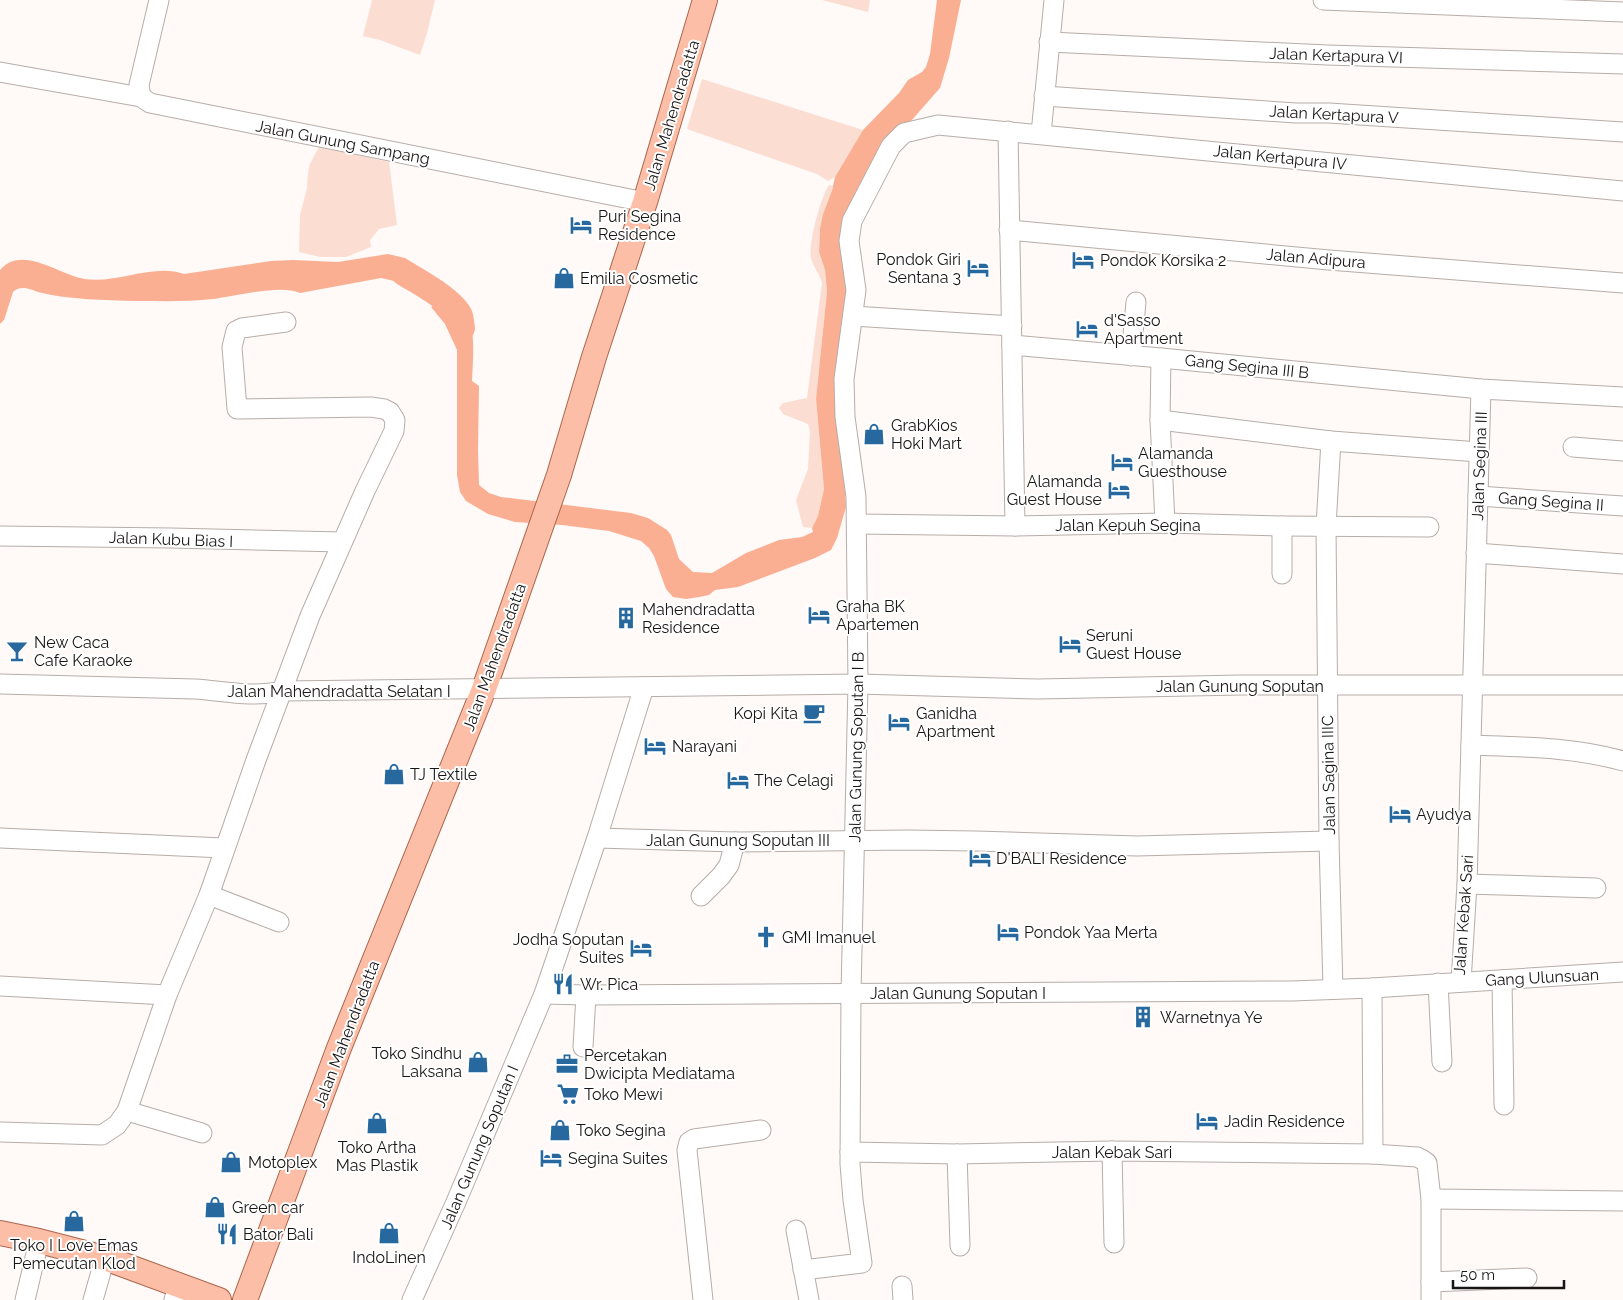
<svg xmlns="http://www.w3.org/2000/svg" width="1623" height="1300" font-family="Raleway,sans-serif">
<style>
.green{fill:#fbddd2}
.water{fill:#fbaf92}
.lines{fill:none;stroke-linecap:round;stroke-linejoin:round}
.river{stroke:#fbaf92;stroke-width:26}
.minor-casing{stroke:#b6ada9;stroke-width:21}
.major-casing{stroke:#ab664c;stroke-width:26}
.minor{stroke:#fff;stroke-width:19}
.major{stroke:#fcbea6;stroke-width:24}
.labels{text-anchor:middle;stroke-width:4;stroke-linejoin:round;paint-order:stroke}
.street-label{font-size:16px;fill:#181514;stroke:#fff}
.poi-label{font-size:16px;fill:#181514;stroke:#fff;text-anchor:start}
</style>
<rect width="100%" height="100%" fill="#fff9f7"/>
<g class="green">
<polygon points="372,0 435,0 427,33 420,55 380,40 363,36"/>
<polygon points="822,0 870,0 868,12"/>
<polygon points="702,79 863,130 835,177 828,181 817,174 687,129"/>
<polygon points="319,147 389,162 397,225 379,229 370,240 371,247 346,257 320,257 299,252 300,215 307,188 308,173 310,164"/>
<path d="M 829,185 L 833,186 L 833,188 L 823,214 L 820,228 L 819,252 L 825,270 L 827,291 L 816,399 L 824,489 L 818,516 L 812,528 L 803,527 L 796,500 L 808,469 L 810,431 L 808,424 L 783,414 L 779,408 L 783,403 L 807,398 L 822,283 C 820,274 813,267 811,258 C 808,243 821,197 829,185 Z"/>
</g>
<g class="water">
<path d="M 937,0 L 961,0 L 949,58 L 940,88 L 911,121 L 880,147 L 856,194 L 849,287 L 842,446 L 846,507 L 837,538 L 831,550 L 815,558 L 738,587 L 715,590 L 709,595 L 699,597 L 686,599 L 673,597 L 666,589 L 654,556 L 649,548 L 641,541 L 609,531 L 562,525 L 515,522 L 488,514 L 466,501 L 460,492 L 457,475 L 457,350 L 445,324 L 431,307 L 455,292 C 458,297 463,303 466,308 C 476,328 473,359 472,381 L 479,386 L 478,450 L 479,485 L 489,493 L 501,497 L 631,513 L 648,518 L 667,530 L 671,535 L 679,559 L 693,572 L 712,573 L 746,553 L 779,540 L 802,537 L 813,532 L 812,528 L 818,516 L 824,489 L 816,399 L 827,291 L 825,270 L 819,252 L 820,228 L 823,214 L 833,188 L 833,186 L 835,177 L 863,130 L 899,93 L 908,80 L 922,72 L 926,67 L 930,54 Z"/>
<path d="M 388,254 L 405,258 L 445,283 L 424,300 L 408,284 L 381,278 L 300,293 C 281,284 235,296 213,299 C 188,302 162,301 137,301 C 105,300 70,300 38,292 C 29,289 21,285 13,292 L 4,320 L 0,324 L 0,270 C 22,244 59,275 85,279 C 118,284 153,263 184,274 L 271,261 L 293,260 L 338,262 Z"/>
</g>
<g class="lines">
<path class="river" d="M 404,273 C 418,281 454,301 460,316 C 461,319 461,324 462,328"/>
<g class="minor-casing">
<g id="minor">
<polyline points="159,0 139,85 141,97 150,103 645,202"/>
<polyline points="1323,0 1623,12"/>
<polyline points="1049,42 1327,55 1623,64"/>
<polyline points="0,72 141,97"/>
<polyline points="1044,96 1296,113 1329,113 1623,132"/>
<polyline points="1008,131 1015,526"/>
<polyline points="1041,134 1054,0"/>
<polyline points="1009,230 1329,260 1623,283"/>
<polyline points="853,316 1012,326"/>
<polyline points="1012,345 1161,358 1481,389 1623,397"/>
<polyline points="1131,356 1136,302"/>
<polyline points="1161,358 1160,420 1165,523"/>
<polyline points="1160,420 1331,441 1479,452"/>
<polyline points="1331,441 1326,526 1329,841 1333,989"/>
<polyline points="1573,447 1623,451"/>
<polyline points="1478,496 1623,506"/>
<polyline points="857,524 1015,526 1165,523 1282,526 1429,527"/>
<polyline points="0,536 171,538 342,542"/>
<polyline points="1476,553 1623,564"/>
<polyline points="1282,574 1282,526"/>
<path d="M 0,684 C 65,686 130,687 195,689 C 224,691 253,698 282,691 L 858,684 L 1038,689 L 1241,685 L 1623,685"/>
<path d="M 1471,745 C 1522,747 1573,747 1623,761"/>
<polyline points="0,838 224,848"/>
<polyline points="597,838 735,842 907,840 976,841 1137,846 1329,841"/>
<polyline points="1467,884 1596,888"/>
<polyline points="209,895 279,922"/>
<polyline points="701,896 721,876 729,865 735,842"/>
<polyline points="1502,980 1504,1105"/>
<polyline points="1461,982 1467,884 1481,389"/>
<polyline points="1438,983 1442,1062"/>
<polyline points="0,986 167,995"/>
<polyline points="1372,988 1373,1154"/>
<polyline points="544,994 586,995 1292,991 1372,988 1623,972"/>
<polyline points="583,1047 586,995"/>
<polyline points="127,1111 202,1133"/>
<polyline points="0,1132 102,1135 117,1125 127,1111 167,995 209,895 256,760 310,616 365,491 394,431 395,420 390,412 384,409 371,407 237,409 232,347 236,331 242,328 286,322"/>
<polyline points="1112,1151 1114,1243"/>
<polyline points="850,1152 957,1154 1112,1151 1373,1154 1417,1157 1423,1160 1427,1163 1431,1199 1431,1300"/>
<polyline points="957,1154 960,1246"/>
<polyline points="1431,1199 1623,1201"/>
<polyline points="796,1230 809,1300"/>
<polyline points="803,1270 862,1263 853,1200 850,1164 851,994 858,684 856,497 845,417 844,379 856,290 849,241 852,221 891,146 904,133 938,125 1623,191"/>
<polyline points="1431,1282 1527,1278"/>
<polyline points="902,1286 903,1300"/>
<polyline points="25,1300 39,1241"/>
<polyline points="93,1300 105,1258"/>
<polyline points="174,1300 178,1285"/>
<polyline points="412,1300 456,1202 544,994 597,838 644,687"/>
<polyline points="703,1300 687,1150 689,1142 694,1139 761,1130"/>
</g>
</g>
<g class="major-casing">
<g id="major">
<polyline points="0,1233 39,1241 105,1258 219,1300"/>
<polyline points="245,1300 339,1048 484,689 559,475 594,357 645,202 705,0"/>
</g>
</g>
<use href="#minor" class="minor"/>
<use href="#major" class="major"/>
</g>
<defs>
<g id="hotel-bare" transform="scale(1.725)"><path d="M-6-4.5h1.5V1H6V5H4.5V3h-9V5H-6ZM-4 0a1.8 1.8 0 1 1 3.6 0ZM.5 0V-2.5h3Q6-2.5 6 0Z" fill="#27699f" stroke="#fff" stroke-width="2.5" paint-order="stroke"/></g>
<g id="shop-bare" transform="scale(1.725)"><path d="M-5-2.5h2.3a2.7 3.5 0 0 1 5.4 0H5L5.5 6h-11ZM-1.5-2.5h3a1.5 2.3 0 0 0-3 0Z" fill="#27699f" stroke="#fff" stroke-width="2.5" paint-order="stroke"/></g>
<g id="building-bare" transform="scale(1.725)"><path d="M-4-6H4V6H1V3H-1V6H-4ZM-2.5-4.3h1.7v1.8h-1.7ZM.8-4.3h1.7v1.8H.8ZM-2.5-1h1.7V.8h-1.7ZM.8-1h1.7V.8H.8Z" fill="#27699f" stroke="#fff" stroke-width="2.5" paint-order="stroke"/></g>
<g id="bar-bare" transform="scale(1.725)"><path d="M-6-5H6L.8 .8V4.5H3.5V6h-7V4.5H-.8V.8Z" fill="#27699f" stroke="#fff" stroke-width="2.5" paint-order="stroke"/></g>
<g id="cafe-bare" transform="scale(1.725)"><path d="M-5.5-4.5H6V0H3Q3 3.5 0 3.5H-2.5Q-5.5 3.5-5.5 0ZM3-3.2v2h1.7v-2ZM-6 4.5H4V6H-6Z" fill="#27699f" stroke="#fff" stroke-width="2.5" paint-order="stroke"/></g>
<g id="church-bare" transform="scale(1.725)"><path d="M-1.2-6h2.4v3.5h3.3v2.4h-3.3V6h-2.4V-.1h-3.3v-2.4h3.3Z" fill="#27699f" stroke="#fff" stroke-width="2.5" paint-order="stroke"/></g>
<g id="restaurant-bare" transform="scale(1.725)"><path d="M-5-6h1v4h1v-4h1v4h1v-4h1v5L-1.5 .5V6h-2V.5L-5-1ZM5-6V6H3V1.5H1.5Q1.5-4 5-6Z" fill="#27699f" stroke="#fff" stroke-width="2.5" paint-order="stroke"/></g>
<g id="office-bare" transform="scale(1.725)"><path d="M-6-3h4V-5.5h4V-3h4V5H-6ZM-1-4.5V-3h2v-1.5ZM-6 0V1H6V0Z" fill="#27699f" stroke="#fff" stroke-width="2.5" paint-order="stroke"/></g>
<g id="supermarket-bare" transform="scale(1.725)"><path d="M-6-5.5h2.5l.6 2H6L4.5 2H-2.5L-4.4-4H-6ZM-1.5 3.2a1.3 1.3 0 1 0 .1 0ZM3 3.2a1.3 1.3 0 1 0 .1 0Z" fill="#27699f" stroke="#fff" stroke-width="2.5" paint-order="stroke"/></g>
</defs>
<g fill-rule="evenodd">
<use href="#hotel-bare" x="581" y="225"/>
<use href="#hotel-bare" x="1083" y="260"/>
<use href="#hotel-bare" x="978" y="268"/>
<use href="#shop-bare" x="564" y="278"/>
<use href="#hotel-bare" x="1087" y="329"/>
<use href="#shop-bare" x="874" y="434"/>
<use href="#hotel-bare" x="1122" y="462"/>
<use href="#hotel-bare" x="1119" y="490"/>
<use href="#hotel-bare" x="819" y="615"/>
<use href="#building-bare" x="626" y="618"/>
<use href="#hotel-bare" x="1070" y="644"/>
<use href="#bar-bare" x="17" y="651"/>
<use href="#cafe-bare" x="814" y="713"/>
<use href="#hotel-bare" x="899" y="722"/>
<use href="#hotel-bare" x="655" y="746"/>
<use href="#shop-bare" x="394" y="774"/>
<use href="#hotel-bare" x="738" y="780"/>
<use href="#hotel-bare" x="1400" y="814"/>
<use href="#hotel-bare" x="980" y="858"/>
<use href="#hotel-bare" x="1008" y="932"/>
<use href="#church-bare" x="766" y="937"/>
<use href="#hotel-bare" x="641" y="948"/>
<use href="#restaurant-bare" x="563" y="984"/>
<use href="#building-bare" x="1143" y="1017"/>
<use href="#shop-bare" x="478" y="1062"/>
<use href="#office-bare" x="567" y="1064"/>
<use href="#supermarket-bare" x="568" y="1094"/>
<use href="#hotel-bare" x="1207" y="1121"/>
<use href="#shop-bare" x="377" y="1123"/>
<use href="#shop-bare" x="560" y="1130"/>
<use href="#hotel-bare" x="551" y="1158"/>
<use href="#shop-bare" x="231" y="1162"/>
<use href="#shop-bare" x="215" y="1207"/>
<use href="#shop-bare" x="74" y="1221"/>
<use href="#shop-bare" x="389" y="1233"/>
<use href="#restaurant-bare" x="227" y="1234"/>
</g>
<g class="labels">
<g class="street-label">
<text transform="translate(1336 55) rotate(2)" y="6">Jalan Kertapura VI</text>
<text transform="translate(1334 114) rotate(3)" y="6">Jalan Kertapura V</text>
<text transform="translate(671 115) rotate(-73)" y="6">Jalan Mahendradatta</text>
<text transform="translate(343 142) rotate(11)" y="6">Jalan Gunung Sampang</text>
<text transform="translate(1280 157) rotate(6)" y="6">Jalan Kertapura IV</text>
<text transform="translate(1316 258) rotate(5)" y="6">Jalan Adipura</text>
<text transform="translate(1247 366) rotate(6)" y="6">Gang Segina III B</text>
<text transform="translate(1479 466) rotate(-88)" y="6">Jalan Segina III</text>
<text transform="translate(1551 501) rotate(4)" y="6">Gang Segina II</text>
<text x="1128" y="531">Jalan Kepuh Segina</text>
<text transform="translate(171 539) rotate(2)" y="6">Jalan Kubu Bias I</text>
<text transform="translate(494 657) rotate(-70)" y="6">Jalan Mahendradatta</text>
<text x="1240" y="692">Jalan Gunung Soputan</text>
<text x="339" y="697">Jalan Mahendradatta Selatan I</text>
<text transform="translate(856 747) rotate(-89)" y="6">Jalan Gunung Soputan I B</text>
<text transform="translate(1328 775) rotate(-91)" y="6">Jalan Sagina IIIC</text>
<text x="738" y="846">Jalan Gunung Soputan III</text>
<text transform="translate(1463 915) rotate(-86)" y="6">Jalan Kebak Sari</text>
<text transform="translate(1542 977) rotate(-3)" y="6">Gang Ulunsuan</text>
<text x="958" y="999">Jalan Gunung Soputan I</text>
<text transform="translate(346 1034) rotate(-69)" y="6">Jalan Mahendradatta</text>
<text transform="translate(479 1147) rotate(-67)" y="6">Jalan Gunung Soputan I</text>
<text x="1112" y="1158">Jalan Kebak Sari</text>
</g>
<g class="poi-label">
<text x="598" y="222">Puri Segina<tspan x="598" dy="18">Residence</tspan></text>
<text x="961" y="265" text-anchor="end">Pondok Giri<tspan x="961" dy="18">Sentana 3</tspan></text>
<text x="1100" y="266">Pondok Korsika 2</text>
<text x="580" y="284">Emilia Cosmetic</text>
<text x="1104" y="326">d'Sasso<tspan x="1104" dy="18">Apartment</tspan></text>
<text x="891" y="431">GrabKios<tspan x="891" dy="18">Hoki Mart</tspan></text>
<text x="1138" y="459">Alamanda<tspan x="1138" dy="18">Guesthouse</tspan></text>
<text x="1102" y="487" text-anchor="end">Alamanda<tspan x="1102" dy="18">Guest House</tspan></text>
<text x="836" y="612">Graha BK<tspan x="836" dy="18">Apartemen</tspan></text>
<text x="642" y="615">Mahendradatta<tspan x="642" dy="18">Residence</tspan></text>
<text x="1086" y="641">Seruni<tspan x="1086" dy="18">Guest House</tspan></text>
<text x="34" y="648">New Caca<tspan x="34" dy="18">Cafe Karaoke</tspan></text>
<text x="798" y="719" text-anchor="end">Kopi Kita</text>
<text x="916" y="719">Ganidha<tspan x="916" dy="18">Apartment</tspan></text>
<text x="672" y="752">Narayani</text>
<text x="410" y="780">TJ Textile</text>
<text x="754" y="786">The Celagi</text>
<text x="1416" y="820">Ayudya</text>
<text x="996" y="864">D'BALI Residence</text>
<text x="1024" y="938">Pondok Yaa Merta</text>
<text x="782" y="943">GMI Imanuel</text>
<text x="624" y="945" text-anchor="end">Jodha Soputan<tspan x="624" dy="18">Suites</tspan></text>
<text x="580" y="990">Wr. Pica</text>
<text x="1160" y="1023">Warnetnya Ye</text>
<text x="462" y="1059" text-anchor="end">Toko Sindhu<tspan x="462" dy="18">Laksana</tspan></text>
<text x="584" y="1061">Percetakan<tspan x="584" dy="18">Dwicipta Mediatama</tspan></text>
<text x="584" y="1100">Toko Mewi</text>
<text x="1224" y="1127">Jadin Residence</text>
<text x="576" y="1136">Toko Segina</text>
<text x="377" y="1153" text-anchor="middle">Toko Artha<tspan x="377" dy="18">Mas Plastik</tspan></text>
<text x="568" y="1164">Segina Suites</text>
<text x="248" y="1168">Motoplex</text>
<text x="232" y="1213">Green car</text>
<text x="243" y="1240">Bator Bali</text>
<text x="74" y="1251" text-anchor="middle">Toko I Love Emas<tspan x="74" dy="18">Pemecutan Klod</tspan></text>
<text x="389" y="1263" text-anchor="middle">IndoLinen</text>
</g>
</g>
<path d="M1453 1280v8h111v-8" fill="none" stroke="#181514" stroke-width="2.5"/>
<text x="1460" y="1280" font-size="15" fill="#181514" stroke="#ffffff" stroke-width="4" paint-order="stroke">50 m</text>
</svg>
